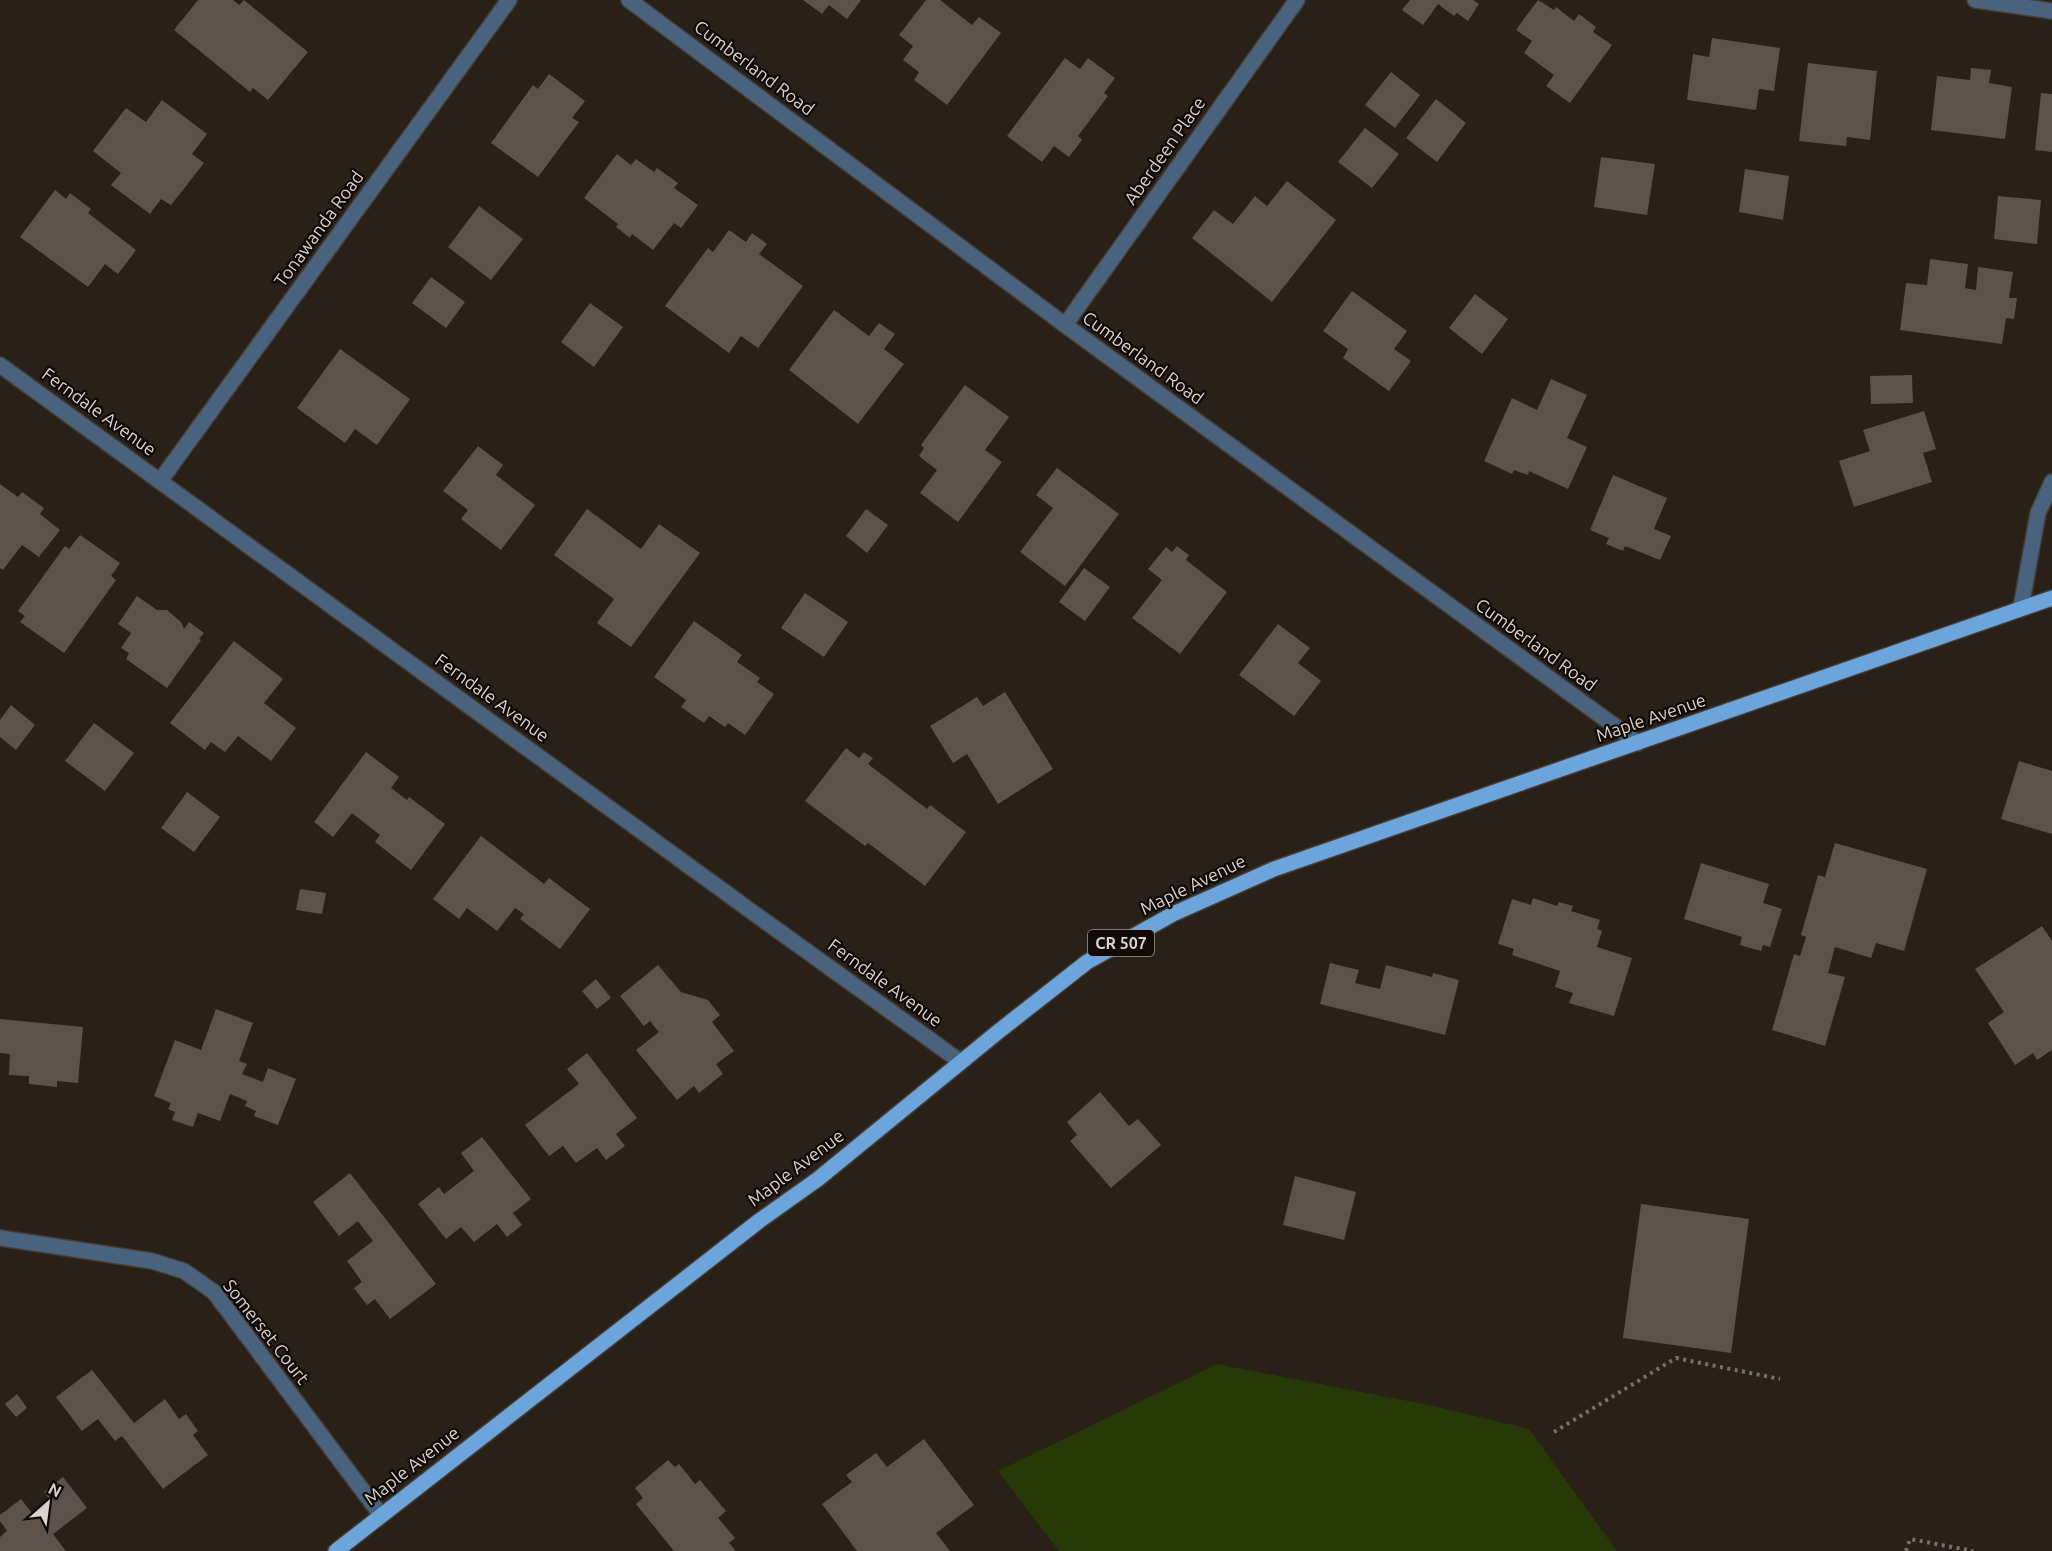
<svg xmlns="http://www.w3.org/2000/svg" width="2052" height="1551" font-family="Ubuntu,sans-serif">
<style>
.green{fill:#263906}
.building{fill:#5d5249}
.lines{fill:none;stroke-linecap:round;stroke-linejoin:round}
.minor-casing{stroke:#453d35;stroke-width:18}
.primary-casing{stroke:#453d35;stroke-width:18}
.path{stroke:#787069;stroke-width:4;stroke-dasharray:3 4.5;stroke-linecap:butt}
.minor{stroke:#49637e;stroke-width:15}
.primary{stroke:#6ca4dc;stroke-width:15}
.labels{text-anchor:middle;stroke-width:4.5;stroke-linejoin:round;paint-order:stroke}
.shield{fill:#0f0a07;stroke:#9c9792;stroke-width:1.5}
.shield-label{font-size:16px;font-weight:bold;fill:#d9d3cd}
.street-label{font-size:18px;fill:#d9d3cd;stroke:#0f0a07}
</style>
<rect width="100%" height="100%" fill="#292018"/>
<polygon class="green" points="1217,1364 1429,1405 1529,1429 1617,1551 1059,1551 998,1471"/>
<g class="building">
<polygon points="198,0 233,0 239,5 244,0 308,52 268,100 253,88 250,92 174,30"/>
<polygon points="803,0 861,0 847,19 829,5 822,14"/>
<polygon points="926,0 940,0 972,25 979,17 1001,33 947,105 914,80 919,72 903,60 913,46 899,35"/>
<polygon points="1410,0 1473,0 1479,4 1468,21 1457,13 1454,16 1438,4 1423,25 1402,10"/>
<polygon points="1538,0 1554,10 1556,7 1574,21 1579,14 1596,27 1593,32 1612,45 1570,103 1546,86 1554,75 1524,53 1532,41 1516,30"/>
<polygon points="1712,38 1780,48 1774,91 1759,89 1756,110 1687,100 1693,54 1709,57"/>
<polygon points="1065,58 1080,69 1088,58 1115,78 1104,93 1108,96 1078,136 1082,140 1069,157 1054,146 1042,162 1007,136"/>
<polygon points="1808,63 1877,71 1870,140 1847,137 1846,146 1799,141"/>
<polygon points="1971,68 1991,70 1989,83 2012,87 2005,139 1931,130 1937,76 1970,80"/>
<polygon points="1391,72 1420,95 1395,128 1365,105"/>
<polygon points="549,74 585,101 572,118 579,122 538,177 491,143 533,85 538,89"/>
<polygon points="2041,93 2052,94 2052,152 2035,150"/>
<polygon points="1436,99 1466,123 1437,162 1406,138"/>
<polygon points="162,100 207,134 192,154 204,163 171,205 161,199 150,214 111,185 121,173 93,151 126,108 146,122"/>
<polygon points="1365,128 1399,154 1372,188 1338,162"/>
<polygon points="617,154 631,165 636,159 654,172 657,168 678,183 674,188 698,205 681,228 674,223 653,250 632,234 630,238 616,227 618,224 584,198"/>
<polygon points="1601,157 1655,164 1647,215 1594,207"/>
<polygon points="1745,169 1789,176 1783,220 1739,212"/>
<polygon points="1287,181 1336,220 1272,302 1192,238 1214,210 1233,224 1255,196 1267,206"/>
<polygon points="55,190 66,199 70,193 91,209 88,213 136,250 118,274 105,264 88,287 20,237"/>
<polygon points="1998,196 2041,200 2037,244 1994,239"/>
<polygon points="479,206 523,239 491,280 448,247"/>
<polygon points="729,230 746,242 752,233 767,244 759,254 803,286 758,348 741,336 729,353 665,306 708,248 713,252"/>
<polygon points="1930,259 1968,264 1965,288 1976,290 1978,267 2013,272 2009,298 2017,298 2014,319 2006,318 2002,344 1900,330 1906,283 1927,285"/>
<polygon points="431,277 465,302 446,328 412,303"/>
<polygon points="1352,291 1407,331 1394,349 1411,361 1389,391 1343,358 1348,349 1323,331"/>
<polygon points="1475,294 1508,319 1482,354 1449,328"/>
<polygon points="590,303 623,327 594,367 561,342"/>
<polygon points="834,310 869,336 879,323 895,334 884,349 904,364 858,424 789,370"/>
<polygon points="340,349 410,399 377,445 355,429 345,443 297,408"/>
<polygon points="1912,375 1913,403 1871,404 1870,376"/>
<polygon points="1551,379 1587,395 1567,438 1587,447 1568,489 1529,471 1528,475 1514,470 1512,474 1484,461 1512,398 1537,410"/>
<polygon points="965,385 1009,417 985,450 1002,462 958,522 920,493 937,470 919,456 924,448 921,445"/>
<polygon points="1924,411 1936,449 1923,453 1932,482 1854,507 1839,461 1870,451 1863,430"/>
<polygon points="478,446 503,465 496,475 535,505 501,550 461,519 468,510 443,491"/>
<polygon points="1057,468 1119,514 1065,586 1020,552 1053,508 1036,495"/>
<polygon points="1613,475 1667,498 1654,529 1671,536 1660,560 1625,546 1623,551 1606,544 1609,538 1590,530"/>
<polygon points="0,484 18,497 22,492 44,508 40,514 60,530 39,557 22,545 3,570 0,568"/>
<polygon points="587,509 641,549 659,524 700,553 631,647 597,623 614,599 554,555"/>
<polygon points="866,509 888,525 867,553 846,536"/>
<polygon points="80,535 120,563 111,576 116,580 64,653 20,622 25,616 18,611 65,546 69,549"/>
<polygon points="1177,546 1189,555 1186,560 1227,592 1180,654 1132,618 1162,580 1148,569 1166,547 1172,552"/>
<polygon points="1084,568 1110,587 1085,621 1059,602"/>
<polygon points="805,593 848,622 824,657 781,628"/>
<polygon points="137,596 157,610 167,610 181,622 184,629 189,622 204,633 199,639 201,640 167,688 126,659 129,653 121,648 131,633 118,624"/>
<polygon points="694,621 742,655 737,662 760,678 757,682 774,694 745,735 728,723 725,727 709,716 704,723 681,707 686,700 654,677"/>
<polygon points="1278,624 1310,648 1298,663 1321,681 1294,716 1239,675"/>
<polygon points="234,641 283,679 264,703 296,728 271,761 238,736 225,752 211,742 205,750 170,723"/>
<polygon points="1005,692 1053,769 998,804 967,754 953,763 930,726 977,697 983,706"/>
<polygon points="11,705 35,725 16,750 0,737 0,720"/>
<polygon points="94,723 134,753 105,791 65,761"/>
<polygon points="846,748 859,758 864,752 873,758 868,764 927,809 930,805 966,832 925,886 868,843 865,846 805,801"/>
<polygon points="366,752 399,777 391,788 407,800 409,797 445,824 411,870 375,842 380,835 352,813 333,837 314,822"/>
<polygon points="2019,761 2052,771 2052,834 2001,819"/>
<polygon points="187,792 220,817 194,852 161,828"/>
<polygon points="481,836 544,884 549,878 590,909 560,949 520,919 524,914 515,908 497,931 467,908 459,919 433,899"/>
<polygon points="1835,843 1927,869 1904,951 1876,943 1871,958 1835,947 1828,973 1845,977 1825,1046 1772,1030 1794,954 1800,956 1806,937 1801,935 1818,875 1825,877"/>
<polygon points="1701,863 1769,884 1763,903 1782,909 1770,947 1763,945 1761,951 1740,945 1742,937 1684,919"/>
<polygon points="300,889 326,893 322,914 296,910"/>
<polygon points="1533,898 1557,906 1559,902 1573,906 1571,911 1600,920 1597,929 1602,931 1597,947 1632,958 1614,1016 1569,1003 1573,993 1555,987 1560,971 1512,955 1514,949 1498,944 1512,899 1531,905"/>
<polygon points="2042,926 2052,941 2052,1050 2037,1060 2033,1053 2015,1065 1988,1023 2004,1012 1975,969"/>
<polygon points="1330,963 1359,970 1355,983 1380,989 1386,965 1432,977 1433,973 1459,980 1445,1035 1320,1004"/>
<polygon points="658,965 681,992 708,1000 720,1015 712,1022 734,1051 716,1064 723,1074 699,1093 694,1086 677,1100 636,1050 659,1032 650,1021 644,1026 620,996"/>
<polygon points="596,979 611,998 597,1009 582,991"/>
<polygon points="216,1009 253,1023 239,1061 247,1064 242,1074 263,1082 268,1068 296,1079 278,1125 254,1116 256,1111 245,1106 247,1101 230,1094 220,1121 198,1113 193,1127 172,1120 175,1112 168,1109 171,1103 154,1096 175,1040 201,1050"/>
<polygon points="0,1019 83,1027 78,1083 57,1081 57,1087 29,1084 29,1076 9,1075 10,1054 0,1053"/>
<polygon points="587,1053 637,1118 616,1134 625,1146 606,1160 597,1148 576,1163 563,1146 549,1156 525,1125 579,1084 567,1069"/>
<polygon points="1100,1092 1129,1126 1138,1119 1161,1145 1111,1188 1070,1141 1077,1135 1067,1122"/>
<polygon points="482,1137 531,1199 513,1213 522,1225 507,1237 497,1224 474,1242 461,1227 446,1239 418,1204 439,1187 444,1194 474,1171 461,1153"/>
<polygon points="350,1173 436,1284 390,1319 375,1299 367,1305 354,1288 362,1282 347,1261 373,1241 358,1221 339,1236 313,1202"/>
<polygon points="1295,1176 1356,1192 1344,1240 1283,1225"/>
<polygon points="1641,1204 1749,1219 1731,1353 1623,1338"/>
<polygon points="92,1370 134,1423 165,1399 179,1419 186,1414 198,1431 193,1435 208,1455 163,1489 122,1436 115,1441 98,1419 82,1431 56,1397"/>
<polygon points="17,1394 27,1408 16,1417 5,1404"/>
<polygon points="924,1439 974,1505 936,1533 950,1551 857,1551 822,1504 852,1482 846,1475 876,1453 887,1467"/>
<polygon points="668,1460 675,1467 679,1464 695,1484 700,1480 726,1511 718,1518 735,1538 729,1543 736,1551 674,1551 636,1504 643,1498 635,1488"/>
<polygon points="63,1477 87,1508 53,1534 66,1551 0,1551 0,1537 7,1531 0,1521 0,1515 21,1499 32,1513 50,1500 44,1492"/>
</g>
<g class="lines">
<g class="minor-casing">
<g id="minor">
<polyline points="629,0 1065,325 1638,743"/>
<polyline points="1975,0 2052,11"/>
<polyline points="1065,325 1297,0"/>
<polyline points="0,365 755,914 961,1062"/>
<polyline points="160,481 509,0"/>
<polyline points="2021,607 2038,513 2052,482"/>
<polyline points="0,1238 152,1261 184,1271 214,1292 381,1515"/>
</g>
</g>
<g class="primary-casing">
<polyline id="primary" points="336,1551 759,1221 818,1179 999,1031 1087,962 1173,914 1274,869 2052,598"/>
</g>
<g class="path">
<polyline points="1554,1432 1676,1358 1780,1379"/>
<polyline points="1906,1551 1910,1539 1973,1551"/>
</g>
<use href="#minor" class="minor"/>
<use href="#primary" class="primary"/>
</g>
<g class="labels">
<rect class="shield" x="1088" y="930" width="66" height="26" rx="4.5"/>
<g class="shield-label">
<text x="1121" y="949">CR 507</text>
</g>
<g class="street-label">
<text transform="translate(754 68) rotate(37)" y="6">Cumberland Road</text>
<text transform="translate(1165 151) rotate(-55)" y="6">Aberdeen Place</text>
<text transform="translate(319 229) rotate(-54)" y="6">Tonawanda Road</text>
<text transform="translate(1143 358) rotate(36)" y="6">Cumberland Road</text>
<text transform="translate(99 412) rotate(36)" y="6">Ferndale Avenue</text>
<text transform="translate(1536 645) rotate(36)" y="6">Cumberland Road</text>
<text transform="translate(492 698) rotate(36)" y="6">Ferndale Avenue</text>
<text transform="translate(1651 718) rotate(-19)" y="6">Maple Avenue</text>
<text transform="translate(1193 885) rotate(-26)" y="6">Maple Avenue</text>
<text transform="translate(885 983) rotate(36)" y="6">Ferndale Avenue</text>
<text transform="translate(796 1168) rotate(-37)" y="6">Maple Avenue</text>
<text transform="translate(266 1332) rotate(52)" y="6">Somerset Court</text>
<text transform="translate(412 1466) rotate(-38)" y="6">Maple Avenue</text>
</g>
</g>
<g transform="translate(48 1503) rotate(28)" stroke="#0f0a07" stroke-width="4.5" paint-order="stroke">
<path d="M0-4.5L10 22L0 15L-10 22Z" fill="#d9d3cd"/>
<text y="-9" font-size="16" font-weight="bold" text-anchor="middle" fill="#d9d3cd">N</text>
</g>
</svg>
